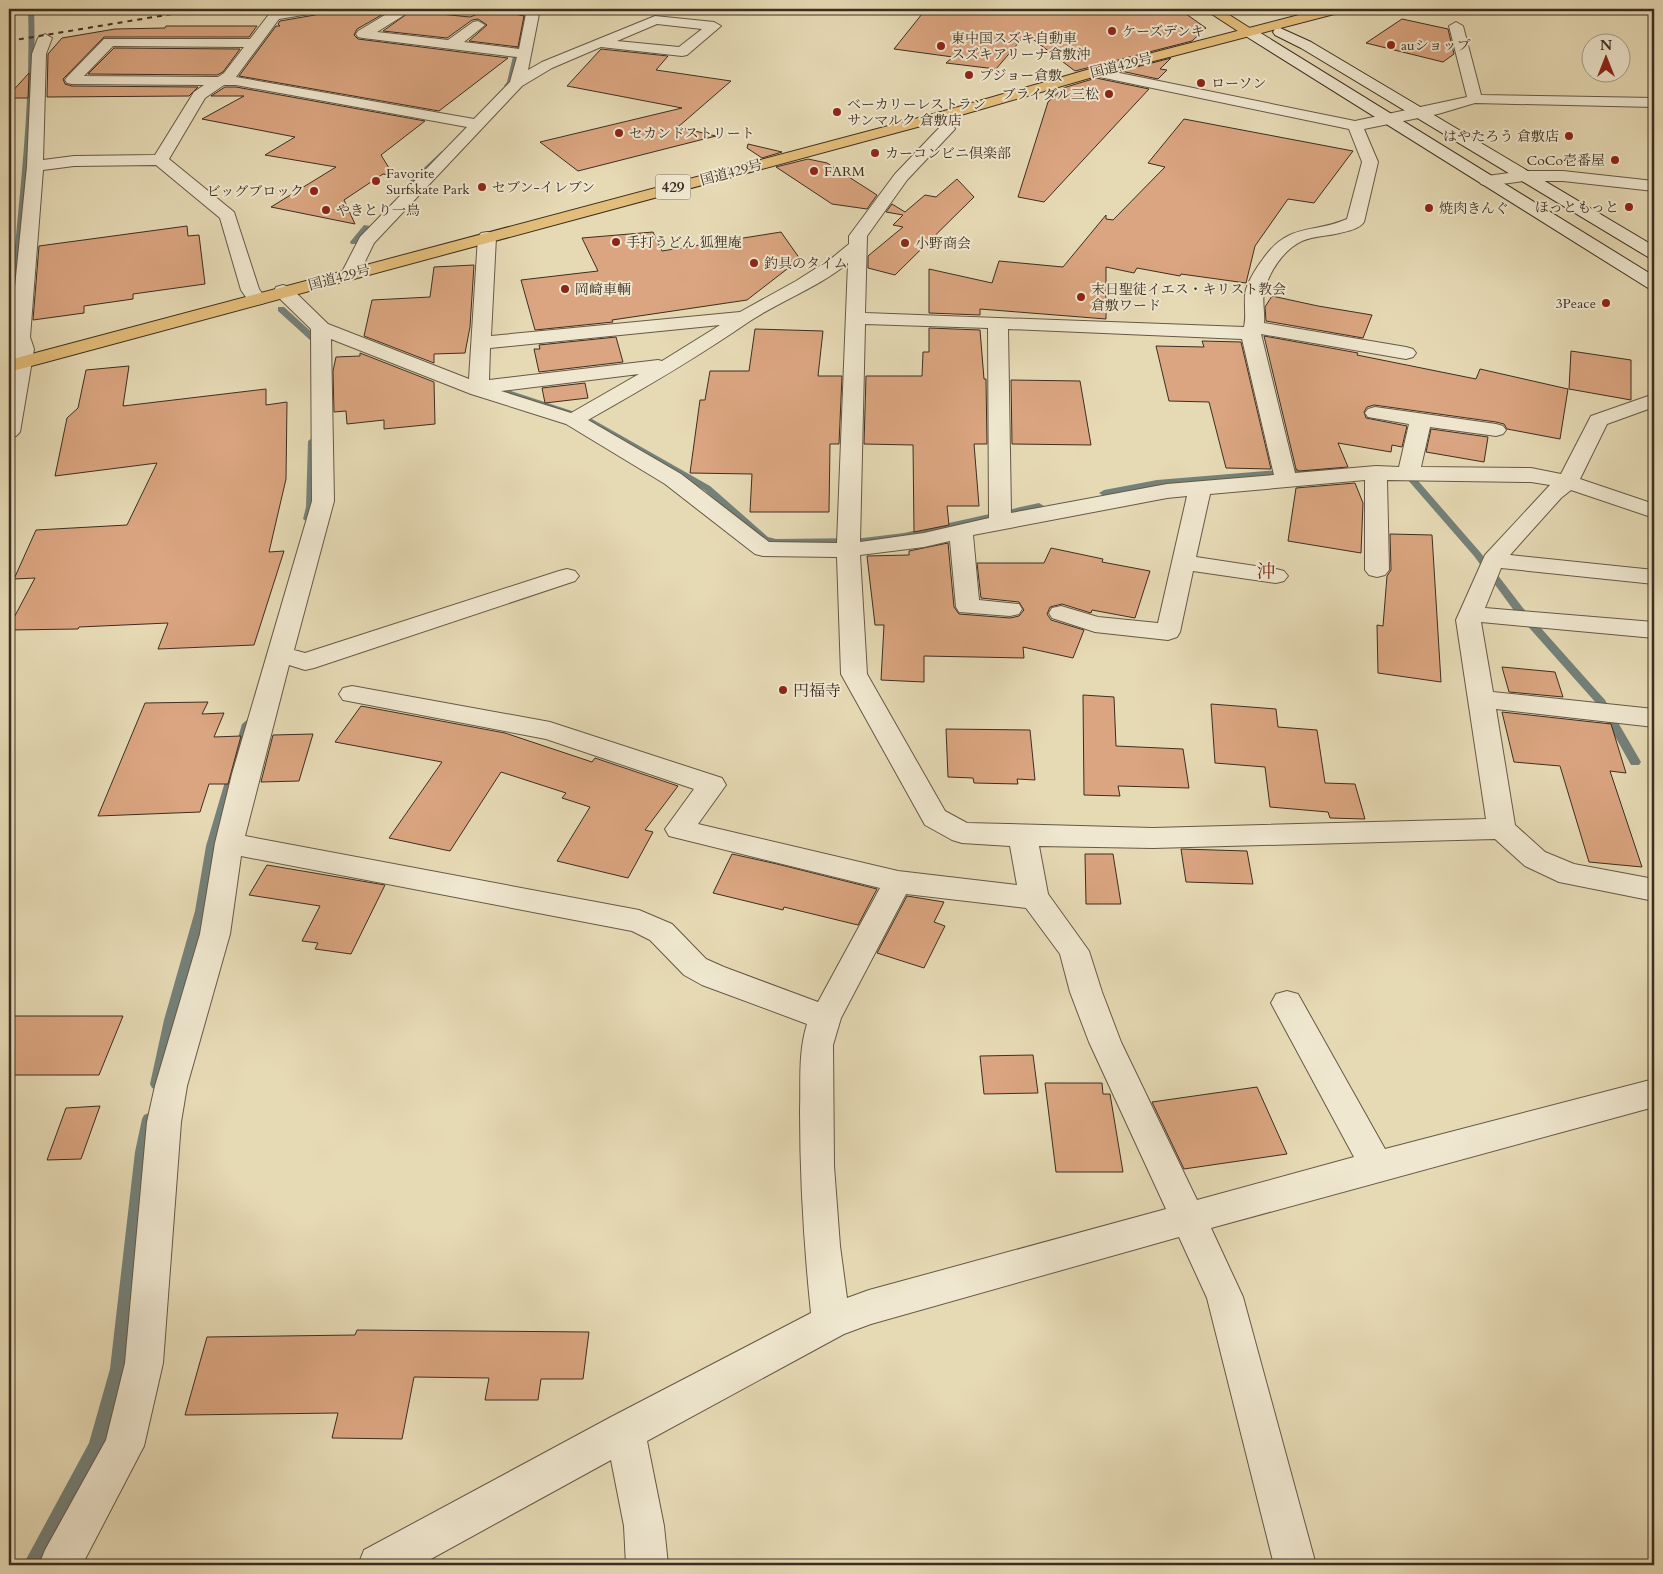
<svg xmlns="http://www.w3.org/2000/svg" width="1663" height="1574" font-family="Cardo,'Noto Serif JP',serif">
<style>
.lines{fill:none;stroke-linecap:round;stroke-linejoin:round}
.stream{fill:#74817a;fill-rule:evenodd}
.building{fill:#daa580;stroke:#3c2e20}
.street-casing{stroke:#665945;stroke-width:2}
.secondary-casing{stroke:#3c2e20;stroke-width:2}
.primary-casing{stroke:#3c2e20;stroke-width:2}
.highway-casing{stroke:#3c2e20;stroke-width:2}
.street{fill:#efe7cf;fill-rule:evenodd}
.secondary{fill:#efe7cf;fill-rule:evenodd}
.primary{fill:#e3bd7a;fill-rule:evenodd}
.highway{fill:#e3bd7a;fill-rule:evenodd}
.rail{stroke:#3c2e20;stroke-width:2;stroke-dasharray:5 5;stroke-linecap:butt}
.poi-dot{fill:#8f2418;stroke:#efe7cf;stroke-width:2}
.labels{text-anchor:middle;stroke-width:4;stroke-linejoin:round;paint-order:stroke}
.far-poi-label{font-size:14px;fill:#3c2e20;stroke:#efe7cf;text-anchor:start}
.far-street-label{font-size:14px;fill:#3c2e20;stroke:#efe7cf}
.shield{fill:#efe7cf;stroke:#726654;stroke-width:1}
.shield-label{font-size:15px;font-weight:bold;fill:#3c2e20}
.poi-label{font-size:16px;fill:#3c2e20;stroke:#efe7cf;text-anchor:start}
.quarter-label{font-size:19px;fill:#7a1f14;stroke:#efe7cf}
</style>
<rect width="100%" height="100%" fill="#e6dab5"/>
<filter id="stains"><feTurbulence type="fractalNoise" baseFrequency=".004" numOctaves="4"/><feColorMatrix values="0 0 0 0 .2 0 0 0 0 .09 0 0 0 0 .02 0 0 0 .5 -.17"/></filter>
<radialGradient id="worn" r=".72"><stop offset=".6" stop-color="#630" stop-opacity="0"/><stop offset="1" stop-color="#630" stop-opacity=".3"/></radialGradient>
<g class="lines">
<g class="stream">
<path d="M 28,9 L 34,9 C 37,99 27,190 20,279 L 16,281 L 12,279 C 20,190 31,99 28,9 Z"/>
<polygon points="524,9 530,9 513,82 507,88 504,86 507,82"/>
<polygon points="442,151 447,152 414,183 410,183 410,181"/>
<polygon points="364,225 370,226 357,244 351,244 350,242"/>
<polygon points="278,307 284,307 317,337 317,352 311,352 310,340 278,311"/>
<polygon points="499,389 505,389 578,413 577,415 571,415 499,393"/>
<polygon points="592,419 710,486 768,537 776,539 863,538 904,533 1039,503 1044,506 1039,509 904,539 863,544 775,545 762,541 704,490 589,424 589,420"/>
<polygon points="312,438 316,441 316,507 313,519 308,522 303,519 306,507 308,441"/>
<polygon points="1340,465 1343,466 1343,470 1157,486 1104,496 1099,493 1104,490 1157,480"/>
<polygon points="1410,474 1413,475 1480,552 1523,608 1605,700 1641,762 1639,765 1631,765 1597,704 1515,612 1474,556 1407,479 1406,477"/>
<polygon points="247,720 252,724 218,846 207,911 176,1020 164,1084 162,1088 157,1090 152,1088 150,1084 164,1020 195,911 206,846 242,724"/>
<polygon points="1654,903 1654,918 1650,916 1648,913 1650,905"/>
<polygon points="149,1113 154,1115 156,1119 149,1152 126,1369 102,1452 40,1565 23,1565 89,1443 110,1369 135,1152 142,1119 144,1115"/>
</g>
</g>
<g class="building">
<polygon points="348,9 392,9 357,29 354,35 358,39 508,58 439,111 239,76 276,26 280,26 278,24 280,21 315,15 321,12 339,14"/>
<polygon points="491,9 524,16 518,47 469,41 487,25 478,19 472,20 447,38 383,31 411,11 470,17"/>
<polygon points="926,9 946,9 946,14 985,9 1179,9 1206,28 1192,41 1075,71 1026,34 996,69 946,63 953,57 894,49"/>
<polygon points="1402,19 1448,29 1454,54 1443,62 1366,43"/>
<polygon points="166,26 257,26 249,37 104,37 63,79 65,84 72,86 198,87 189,96 47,97 48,54 62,38 115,29 165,28"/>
<polygon points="114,48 240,49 223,72 217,75 88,74"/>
<polygon points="601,49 668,56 656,70 731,81 678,127 716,136 578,171 540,142 682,108 567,86"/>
<polygon points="1171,58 1160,69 1167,70 1158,79 1121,71"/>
<polygon points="29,73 28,98 9,98 9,95"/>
<polygon points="1096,78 1149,89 1044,202 1018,197 1048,102 1063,88"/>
<polygon points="225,87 236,87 425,121 381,155 394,176 383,174 344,200 355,224 271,207 336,167 265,155 295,137 202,119 244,96 211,96"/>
<polygon points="1184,119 1353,151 1314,203 1288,199 1255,246 1246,283 1181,274 1180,276 1137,268 1134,273 1106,267 1106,319 980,309 980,315 929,313 929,269 992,283 999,261 1063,267 1106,215 1106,219 1113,220 1165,167 1148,163"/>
<polygon points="748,144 782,152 762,158 747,148"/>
<polygon points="808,159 827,163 877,195 867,209 832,204 776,167"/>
<polygon points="957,179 974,197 895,275 868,268 868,256 903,227 893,225 903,215 886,212 892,204 905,212 925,195 936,197"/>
<polygon points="187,226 188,236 199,235 205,284 133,294 133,299 84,306 84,313 33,320 39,246"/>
<polygon points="653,232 662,251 781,232 800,259 747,300 612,320 613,322 535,330 521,280 598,271 582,238"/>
<polygon points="474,265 470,327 465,353 434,354 434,363 364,336 372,300 430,297 434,267"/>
<polygon points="1272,296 1318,306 1372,315 1363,338 1266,321 1265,307"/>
<polygon points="929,328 980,330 984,379 986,379 987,444 974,444 979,506 947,506 949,525 914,532 913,445 864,444 866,376 922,376 923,352 929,352"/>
<polygon points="755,329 823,331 818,376 842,376 839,444 830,444 829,512 750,512 752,474 690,473 700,400 705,400 710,371 749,371"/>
<polygon points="1264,336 1358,353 1357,355 1476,379 1480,369 1568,389 1560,439 1507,429 1504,424 1496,422 1374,405 1367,407 1364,412 1366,418 1407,426 1402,447 1392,445 1391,452 1338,443 1348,467 1299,471 1296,469"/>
<polygon points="616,337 623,362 539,372 534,349 540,349 539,345"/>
<polygon points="1202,341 1241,342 1271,469 1226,468 1209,402 1169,401 1156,346 1204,347"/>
<polygon points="1571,351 1631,360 1631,400 1569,389"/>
<polygon points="360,353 434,382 435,424 384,429 384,420 347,424 346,411 334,412 333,371 336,357 360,356"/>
<polygon points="129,366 123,406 266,389 266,405 287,402 286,479 269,552 284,551 254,645 158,649 168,623 79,627 78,629 9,630 9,627 35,578 14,579 36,530 127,525 157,463 55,476 67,418 78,408 86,370"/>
<polygon points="1011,380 1080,381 1091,445 1012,444"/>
<polygon points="585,383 588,398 545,403 542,388"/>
<polygon points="1431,429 1488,437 1484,462 1426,452"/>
<polygon points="1355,483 1363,503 1361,553 1288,541 1296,488"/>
<polygon points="1390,534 1432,535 1441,682 1378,673 1377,625 1383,626 1387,576 1391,570"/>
<polygon points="948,543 954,607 959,614 1010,618 1019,616 1024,610 1019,602 981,598 977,563 1044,563 1051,548 1103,559 1102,562 1150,571 1135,618 1092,610 1091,613 1062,604 1050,607 1047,614 1051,620 1084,630 1073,658 1023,647 1024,658 924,656 924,682 881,680 884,625 875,625 867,556 909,555 909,551"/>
<polygon points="1502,667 1555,672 1563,697 1509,692"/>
<polygon points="1083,695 1114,697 1116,746 1183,749 1189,788 1118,786 1120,796 1084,795"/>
<polygon points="208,702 202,714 224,713 214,737 241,736 228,784 209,784 200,812 98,816 145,703"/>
<polygon points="1211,704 1276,709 1278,727 1317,730 1325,783 1355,784 1365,819 1330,818 1328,812 1270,807 1265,767 1215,763"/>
<polygon points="361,706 505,733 592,762 595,758 678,786 645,830 653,832 628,878 557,861 590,807 562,798 566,793 501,772 450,851 389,838 442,762 335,742"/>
<polygon points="1502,712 1611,724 1626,773 1610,771 1642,867 1589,862 1560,766 1514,762"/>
<polygon points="946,729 1030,730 1035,780 1017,779 1018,784 974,783 973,778 948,777"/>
<polygon points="313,734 299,781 261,782 273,735"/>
<polygon points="1181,849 1247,851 1253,884 1186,882"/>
<polygon points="732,854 777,864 877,889 858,925 784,907 783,910 713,893"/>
<polygon points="1085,854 1113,854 1121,904 1086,904"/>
<polygon points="267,865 385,885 351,954 315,949 318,943 302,941 320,906 249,895"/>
<polygon points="907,896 944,902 934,922 945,926 924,968 877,953"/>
<polygon points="9,1016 123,1016 99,1075 9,1075"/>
<polygon points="1033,1055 1038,1093 984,1094 980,1056"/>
<polygon points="1045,1083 1102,1083 1103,1094 1110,1094 1123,1172 1056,1172"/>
<polygon points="1257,1087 1287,1154 1184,1169 1152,1102"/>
<polygon points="100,1106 81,1159 47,1160 66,1108"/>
<polygon points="357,1330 589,1332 583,1379 541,1379 538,1400 485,1400 489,1378 414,1377 402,1439 332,1438 338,1413 185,1415 207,1337 355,1335"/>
</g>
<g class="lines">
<g class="street-casing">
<g id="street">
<path d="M 293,9 L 322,9 L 315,13 L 279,19 L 236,77 L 474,119 L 510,82 L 517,57 L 363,38 L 358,37 L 356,34 L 358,31 L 395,9 L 410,9 L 409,12 L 377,32 L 448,40 L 473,22 L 478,21 L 485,25 L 464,42 L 519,49 L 527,9 L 540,9 L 528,70 L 542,62 L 655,16 L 714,22 L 721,26 L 687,55 L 682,56 L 601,47 L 552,68 L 522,86 L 374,243 L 359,274 L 356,278 L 350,279 L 344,278 L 341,274 L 360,237 L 467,127 L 236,85 L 224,85 L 205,98 L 169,159 L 234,212 L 259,289 L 266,299 L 264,303 L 257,305 L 250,303 L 241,290 L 220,218 L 156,165 L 74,166 L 43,170 L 30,337 L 34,349 L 20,432 L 16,436 L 9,438 L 9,378 L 14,349 L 10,337 L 27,166 L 32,54 L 38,38 L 45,34 L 52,38 L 46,54 L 43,160 L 74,156 L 155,155 L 194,92 L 204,85 L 72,84 L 67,83 L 65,80 L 67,77 L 104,39 L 250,39 L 270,13 ZM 657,24 L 702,29 L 679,47 L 617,41 ZM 113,46 L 244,47 L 224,73 L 218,77 L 84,76 Z"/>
<path d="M 1456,22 L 1463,26 L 1481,95 L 1654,98 L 1654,107 L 1475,103 L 1438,114 L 1364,129 L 1378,162 L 1364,222 C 1359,229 1348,231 1340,233 C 1328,236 1314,236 1302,241 C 1284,249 1268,273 1264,292 C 1262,302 1265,313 1264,323 L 1406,347 L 1413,349 L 1416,353 L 1413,357 L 1406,359 L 1261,334 L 1295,473 L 1376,466 L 1399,467 L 1409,424 L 1368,417 L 1365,413 L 1368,409 L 1375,407 L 1496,424 L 1503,426 L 1506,430 L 1503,434 L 1496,436 L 1430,427 L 1421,467 L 1531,468 L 1561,474 L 1591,416 L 1654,394 L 1654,407 L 1607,424 L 1580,479 L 1654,504 L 1654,518 L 1571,490 L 1561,498 L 1510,555 L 1654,570 L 1654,584 L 1501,568 L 1485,608 L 1654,622 L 1654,638 L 1481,622 L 1493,692 L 1654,709 L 1654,727 L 1496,709 L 1515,825 L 1545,852 L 1574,864 L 1654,879 L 1654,901 L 1559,882 L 1525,866 L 1495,839 L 1153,848 L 1039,846 L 1048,894 L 1089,951 L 1102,992 L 1121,1042 L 1197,1200 L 1354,1157 L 1271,1003 L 1276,994 L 1287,991 L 1298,994 L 1385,1149 L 1654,1079 L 1654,1107 L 1211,1228 L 1243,1297 L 1316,1565 L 1274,1565 L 1207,1298 L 1179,1237 L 871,1324 L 844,1334 L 647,1441 L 664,1526 L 668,1565 L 626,1565 L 624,1526 L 611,1460 L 420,1565 L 358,1565 L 364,1550 L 611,1417 L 811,1313 C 804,1246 800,1179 800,1111 C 801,1081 798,1053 807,1024 L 702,985 L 684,975 L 650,940 L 632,931 L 241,856 L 230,934 L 187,1086 L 181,1122 L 163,1363 L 144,1446 L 82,1565 L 39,1565 L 45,1550 L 106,1440 L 125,1363 L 147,1122 L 155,1086 L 200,934 L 215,843 L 232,774 L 312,501 L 311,329 L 276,295 L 274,291 L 276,287 L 283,285 L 290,287 L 328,324 L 469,379 L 478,237 L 481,233 L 487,232 L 493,233 L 496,237 L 491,336 L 740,312 L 796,281 L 832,258 L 849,244 L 849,236 L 895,174 L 939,128 L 934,116 L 937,113 L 947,113 L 955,129 L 907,180 L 867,236 L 865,313 L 1244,327 C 1247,315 1243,301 1246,289 C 1250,278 1256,268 1263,259 C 1289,222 1313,234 1347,219 L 1362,162 L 1349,129 L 1095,76 L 1090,75 L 1088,72 L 1090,69 L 1095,68 L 1355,121 L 1467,97 L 1449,26 ZM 848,263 L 837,543 L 769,542 L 681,474 L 588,420 C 643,389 698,357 750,321 C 782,300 819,287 848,263 ZM 865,324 L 988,328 L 989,518 L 924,533 L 860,542 ZM 720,325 L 662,361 L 658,360 L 489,380 L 490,348 ZM 1008,329 L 1242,339 L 1274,475 L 1167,484 L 1011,513 ZM 331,339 L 471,394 L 566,424 L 665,484 L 755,554 L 763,556 L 837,557 L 841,674 L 925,825 L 952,840 L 962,843 L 1010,846 L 1017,885 L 898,871 L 698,824 L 726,785 L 722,778 L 550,722 L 352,686 L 343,688 L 339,694 L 343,700 L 546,739 L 694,789 L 665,829 L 669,836 L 880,888 L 818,1002 L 724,967 L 706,959 L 672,924 L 639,910 L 245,836 L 289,665 L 305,670 L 314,668 L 575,581 L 579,576 L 575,571 L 567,569 L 559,571 L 305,653 L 294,650 L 334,501 ZM 639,374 L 571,413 L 501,391 ZM 1365,480 L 1365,570 L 1369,575 L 1377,577 L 1385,575 L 1389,570 L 1387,480 L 1531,482 L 1550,485 L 1485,555 L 1456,620 L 1486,819 L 1153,828 L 967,823 L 945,811 L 867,674 L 860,555 L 924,547 L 950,541 L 956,607 L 959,612 L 1010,616 L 1019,614 L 1022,609 L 1019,604 L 979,600 L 973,535 L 1167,498 L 1187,496 L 1158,623 L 1098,617 L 1061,606 L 1052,608 L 1049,613 L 1052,618 L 1095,632 L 1168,640 L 1177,637 L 1180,632 L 1193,571 L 1276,583 L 1284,581 L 1288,576 L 1284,571 L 1276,569 L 1196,557 L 1210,494 ZM 906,894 L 1026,908 L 1060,954 L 1070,992 L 1089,1042 L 1166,1209 L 869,1290 L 847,1298 L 840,1246 L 834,1166 L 833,1045 L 841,1018 Z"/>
<polygon points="1524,171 1563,171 1654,181 1654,191 1563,181 1524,181 1487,186 1481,184 1479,181 1481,178 1487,176"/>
</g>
</g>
<g class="secondary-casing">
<g id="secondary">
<polygon points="1249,28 1254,29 1654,276 1654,289 1648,288 1244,35 1242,32 1244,29"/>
<polygon points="1280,28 1311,42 1654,246 1654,258 1648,257 1301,48 1275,35 1273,32 1275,29"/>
</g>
</g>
<g class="primary-casing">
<polygon id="primary" points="1204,9 1220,9 1256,32 1254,35 1244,35"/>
</g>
<g class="highway-casing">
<polygon id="highway" points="1322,9 1344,9 1342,12 1100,75 947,119 9,372 9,360 937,113 1090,69"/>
</g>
<use href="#street" class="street"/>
<use href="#secondary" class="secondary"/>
<use href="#primary" class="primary"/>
<use href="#highway" class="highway"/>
<polyline class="rail" points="9,41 202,9"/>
</g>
<g class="poi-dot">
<circle cx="1112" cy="31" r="5"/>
<circle cx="1391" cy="45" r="5"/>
<circle cx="941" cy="46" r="5"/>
<circle cx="969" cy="75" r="5"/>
<circle cx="1201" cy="83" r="5"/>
<circle cx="1109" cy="94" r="5"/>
<circle cx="837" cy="112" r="5"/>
<circle cx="619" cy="133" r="5"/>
<circle cx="1569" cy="136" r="5"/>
<circle cx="875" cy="153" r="5"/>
<circle cx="1615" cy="160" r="5"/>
<circle cx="814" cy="171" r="5"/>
<circle cx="376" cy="181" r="5"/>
<circle cx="482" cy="187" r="5"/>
<circle cx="314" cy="191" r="5"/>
<circle cx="1629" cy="207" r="5"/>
<circle cx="1429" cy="208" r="5"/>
<circle cx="326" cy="210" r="5"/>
<circle cx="616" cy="242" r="5"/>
<circle cx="905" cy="243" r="5"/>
<circle cx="754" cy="263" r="5"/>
<circle cx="565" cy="289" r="5"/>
<circle cx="1081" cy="297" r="5"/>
<circle cx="1606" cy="303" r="5"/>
<circle cx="783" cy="690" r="5"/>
</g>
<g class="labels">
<g class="far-poi-label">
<text x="1122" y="36">ケーズデンキ</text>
<text x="951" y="43">東中国スズキ自動車<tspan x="951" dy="16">スズキアリーナ倉敷沖</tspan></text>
<text x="1401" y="50">auショップ</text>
<text x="979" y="80">プジョー倉敷</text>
<text x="1211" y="88">ローソン</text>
<text x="1099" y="99" text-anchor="end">ブライダル三松</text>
<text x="847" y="109">ベーカリーレストラン<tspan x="847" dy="16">サンマルク 倉敷店</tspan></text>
<text x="629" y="138">セカンドストリート</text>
<text x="1559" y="141" text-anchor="end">はやたろう 倉敷店</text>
<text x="885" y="158">カーコンビニ倶楽部</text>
<text x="1605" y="165" text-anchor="end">CoCo壱番屋</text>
<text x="824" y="176">FARM</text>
<text x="386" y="178">Favorite<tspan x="386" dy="16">Surfskate Park</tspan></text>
<text x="492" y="192">セブン-イレブン</text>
<text x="304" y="196" text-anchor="end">ビッグブロック</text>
<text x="1619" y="212" text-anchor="end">ほっともっと</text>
<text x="1439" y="213">焼肉きんぐ</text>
<text x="336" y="215">やきとり一鳥</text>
<text x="626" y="247">手打うどん 狐狸庵</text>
<text x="915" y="248">小野商会</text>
<text x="764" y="268">釣具のタイム</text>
<text x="575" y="294">岡崎車輌</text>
<text x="1091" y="294">末日聖徒イエス・キリスト教会<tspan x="1091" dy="16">倉敷ワード</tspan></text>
<text x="1596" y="308" text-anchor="end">3Peace</text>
</g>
<g class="far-street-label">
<text transform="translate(1121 65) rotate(-14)" y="5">国道429号</text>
<text transform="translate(731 172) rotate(-15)" y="5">国道429号</text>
<text transform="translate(339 277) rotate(-15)" y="5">国道429号</text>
</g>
<rect class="shield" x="655.5" y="174.5" width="35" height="25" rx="4"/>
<g class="shield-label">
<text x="673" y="192">429</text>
</g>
<g class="poi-label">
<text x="793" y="696">円福寺</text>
</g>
<g class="quarter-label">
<text x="1266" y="578">沖</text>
</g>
</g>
<rect width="1663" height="1574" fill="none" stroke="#e6dab5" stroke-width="30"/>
<rect x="10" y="10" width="1643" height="1554" fill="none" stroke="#3c2e20" stroke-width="2.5"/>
<rect x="15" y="15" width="1633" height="1544" fill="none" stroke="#3c2e20"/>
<g transform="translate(1606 58)"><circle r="24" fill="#efe7cf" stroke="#a79d89"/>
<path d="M0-4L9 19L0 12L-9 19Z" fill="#8f2418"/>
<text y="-8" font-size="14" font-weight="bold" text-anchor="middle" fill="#3c2e20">N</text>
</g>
<rect width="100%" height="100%" filter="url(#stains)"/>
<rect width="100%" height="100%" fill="url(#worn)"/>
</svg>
